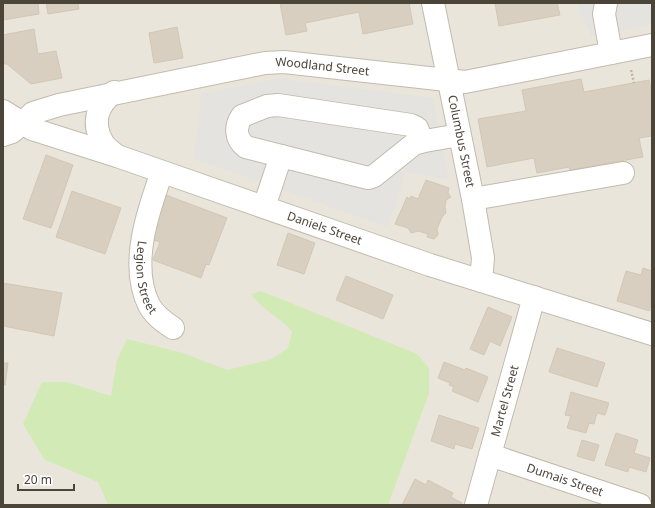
<svg xmlns="http://www.w3.org/2000/svg" width="655" height="508" font-family="'Noto Sans',sans-serif">
<style>
.residential{fill:#eae5da}
.green{fill:#d2eab5}
.parking{fill:#e5e3e0}
.building{fill:#d8cfc1;stroke:#d3c7b4}
.lines{fill:none;stroke-linecap:round;stroke-linejoin:round}
.minor-casing{stroke:#c2bbae;stroke-width:24}
.path{stroke:#c4b79f;stroke-width:2.5;stroke-dasharray:2 2;stroke-linecap:butt}
.minor{stroke:#fff;stroke-width:22}
.labels{text-anchor:middle;stroke-width:3.5;stroke-linejoin:round;paint-order:stroke}
.street-label{font-size:12px;fill:#4b4439;stroke:#fff}
</style>
<rect width="100%" height="100%" fill="#f6f3ec"/>
<rect class="residential" x="3" y="3" width="649" height="502"/>
<path class="green" d="M 261,291 L 417,354 L 429,368 L 429,393 L 388,505 L 108,505 L 98,482 L 45,460 L 23,424 L 42,382 L 67,382 L 111,396 L 117,360 L 127,339 L 183,353 L 227,370 L 272,359 L 288,348 L 292,331 C 278,316 263,310 251,294 Z"/>
<g class="parking">
<polygon points="578,3 652,3 652,24 592,37 580,12"/>
<polygon points="278,78 433,98 449,180 406,172 388,227 194,159 201,94"/>
</g>
<g class="building">
<polygon points="3,3 38,3 39,14 3,20"/>
<polygon points="46,3 78,3 79,9 48,14"/>
<polygon points="280,3 409,3 413,24 363,34 359,12 305,23 307,31 286,35"/>
<polygon points="495,3 557,3 560,15 499,26"/>
<polygon points="177,27 183,58 154,63 149,33"/>
<polygon points="34,29 38,54 56,51 62,78 31,84 7,64 3,64 3,35"/>
<polygon points="581,79 584,92 649,80 652,92 652,136 639,138 643,157 570,170 569,167 537,173 534,158 487,167 478,119 526,111 522,90"/>
<polygon points="46,155 73,165 51,228 23,219"/>
<polygon points="426,180 449,188 448,193 451,197 446,200 445,207 446,213 442,217 437,229 438,235 434,239 427,237 428,234 418,231 411,233 408,228 395,224 407,197 410,199 411,196 418,199"/>
<polygon points="72,191 121,208 105,254 56,237"/>
<polygon points="166,195 227,218 209,265 206,264 201,278 153,260 160,242 150,239"/>
<polygon points="288,233 315,243 304,274 277,265"/>
<polygon points="643,268 652,271 650,311 617,301 626,271 641,275"/>
<polygon points="346,276 393,295 383,319 336,300"/>
<polygon points="3,283 62,293 54,336 3,326"/>
<polygon points="488,307 512,317 500,346 490,341 484,355 470,349"/>
<polygon points="557,348 605,363 597,387 549,372"/>
<polygon points="444,362 465,370 466,368 488,377 478,402 452,391 454,387 449,385 450,383 438,378"/>
<polygon points="3,363 8,363 5,385 3,385"/>
<polygon points="571,392 609,403 605,415 597,413 594,424 589,423 586,433 567,428 571,416 565,415"/>
<polygon points="439,415 479,428 472,449 455,444 454,449 431,441"/>
<polygon points="616,433 638,440 634,453 650,458 646,472 629,467 628,472 605,465"/>
<polygon points="582,440 599,445 594,461 577,456"/>
<polygon points="415,479 426,485 428,480 453,493 451,497 462,503 460,505 402,505"/>
</g>
<g class="lines">
<g class="minor-casing">
<g id="minor">
<path id="s1" d="M 433,3 L 473,199 L 483,258 L 481,281"/>
<polyline points="606,3 604,14 611,53"/>
<path d="M 114,92 C 97,105 91,123 103,143 C 106,148 112,152 117,156"/>
<path id="s2" d="M 3,111 L 32,129 L 117,156 L 430,265 L 652,334"/>
<path id="s3" d="M 3,135 L 12,132 L 33,113 L 59,105 L 265,63 L 284,62 L 465,82 L 652,45"/>
<path d="M 422,141 L 417,128 L 411,125 L 278,105 L 267,106 L 242,116 C 235,126 235,139 246,147 L 368,178 L 374,176 L 414,144 L 425,141 L 459,135"/>
<path id="s4" d="M 162,172 C 148,211 129,265 149,305 C 154,315 164,322 173,328"/>
<polyline points="473,199 623,173"/>
<polyline points="264,207 281,156"/>
<path id="s5" d="M 490,455 L 640,505"/>
<path id="s6" d="M 476,505 L 534,297"/>
</g>
</g>
<polyline class="path" points="631,70 634,83"/>
<use href="#minor" class="minor"/>
</g>
<g class="labels">
<g class="street-label">
<text dy="4" stroke="none"><textPath href="#s3" startOffset="333">Woodland Street</textPath></text>
<text dy="4" stroke="none"><textPath href="#s1" startOffset="141">Columbus Street</textPath></text>
<text dy="4" stroke="none"><textPath href="#s2" startOffset="343">Daniels Street</textPath></text>
<text dy="4" stroke="none"><textPath href="#s4" startOffset="109">Legion Street</textPath></text>
<text dy="4" stroke="none"><textPath href="#s6" startOffset="108">Martel Street</textPath></text>
<text dy="4" stroke="none"><textPath href="#s5" startOffset="79">Dumais Street</textPath></text>
</g>
</g>
<rect width="655" height="508" fill="none" stroke="#4b4439" stroke-width="8"/>
<path d="M18 484v6h56v-6" fill="none" stroke="#4b4439" stroke-width="2"/>
<text x="24" y="484" font-size="12" fill="#4b4439" stroke="#ffffff" stroke-width="3" paint-order="stroke">20 m</text>
</svg>
